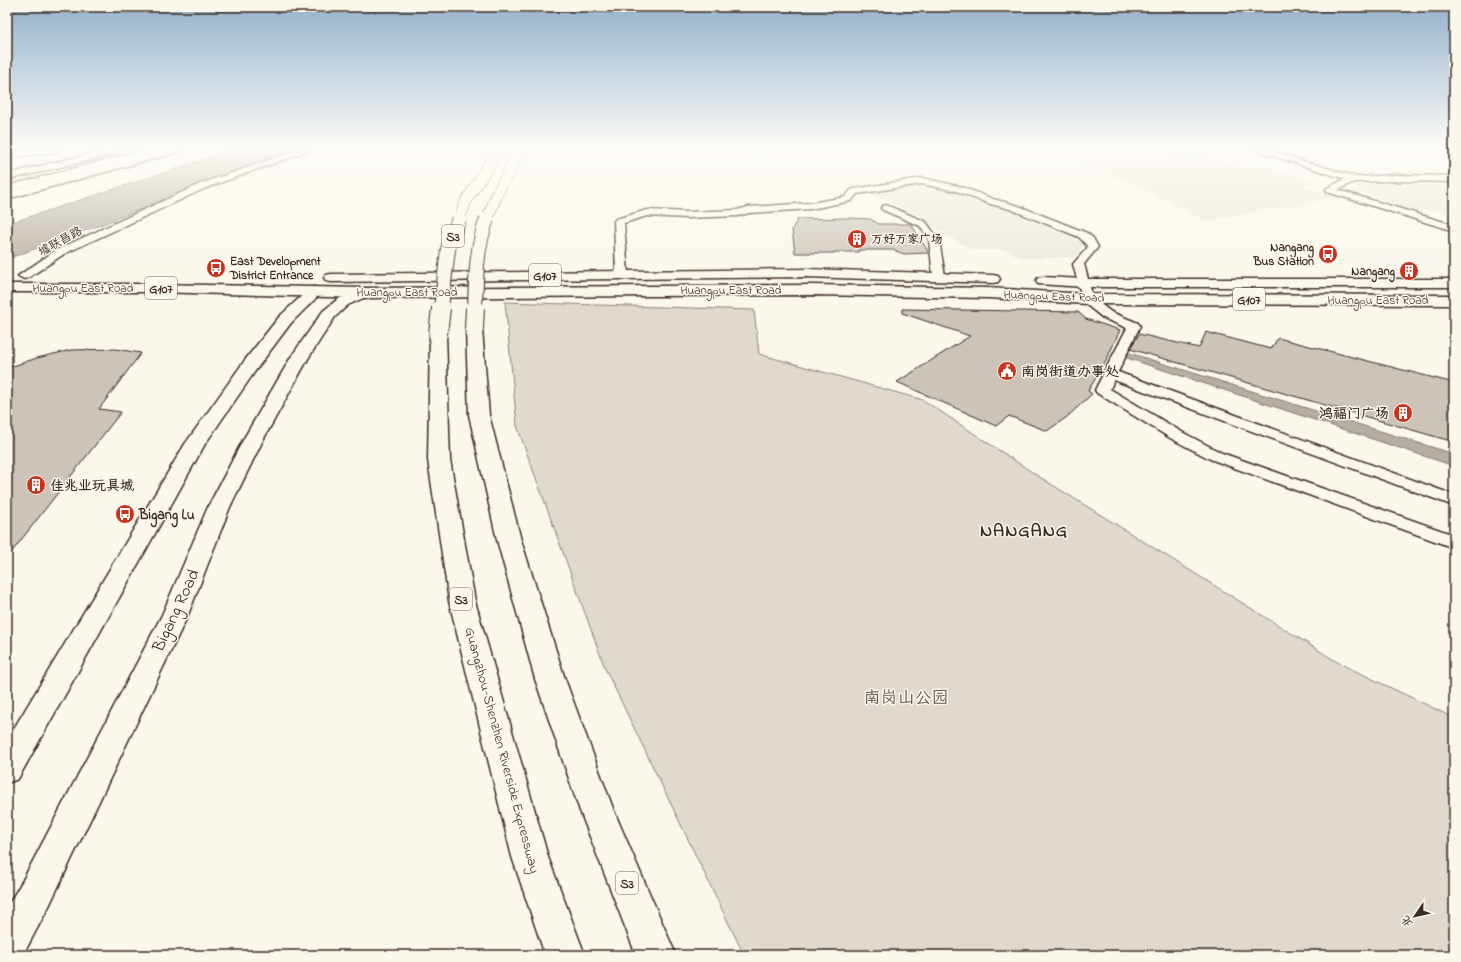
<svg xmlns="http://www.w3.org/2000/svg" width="1461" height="962" font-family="'Indie Flower','LXGW WenKai TC',sans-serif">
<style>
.built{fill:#ede8dd}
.green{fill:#dfd9ce;stroke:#8d8276}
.water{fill:#b6aea2;stroke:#85796d}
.building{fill:#ccc4b9;stroke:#3b2a1e}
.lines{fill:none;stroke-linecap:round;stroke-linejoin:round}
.street-casing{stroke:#3b2a1e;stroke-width:3}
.secondary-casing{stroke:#3b2a1e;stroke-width:3}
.primary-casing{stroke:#3b2a1e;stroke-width:3}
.highway-casing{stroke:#3b2a1e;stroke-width:3}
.street{fill:#fbf7ec;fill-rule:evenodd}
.secondary{fill:#fbf7ec;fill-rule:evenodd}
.primary{fill:#fbf7ec;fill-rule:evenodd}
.highway{fill:#fbf7ec;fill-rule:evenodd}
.highway-bridge-far2-casing{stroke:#3b2a1e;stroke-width:12;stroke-linecap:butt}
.highway-bridge-far1-casing{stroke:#3b2a1e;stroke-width:16;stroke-linecap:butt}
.highway-bridge-casing{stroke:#3b2a1e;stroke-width:20;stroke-linecap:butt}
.highway-bridge-far2{stroke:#fbf7ec;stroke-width:11}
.highway-bridge-far1{stroke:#fbf7ec;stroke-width:14}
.highway-bridge{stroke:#fbf7ec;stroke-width:18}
.labels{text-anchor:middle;stroke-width:3;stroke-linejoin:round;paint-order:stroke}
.far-poi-label{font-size:12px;font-weight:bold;fill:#3b2a1e;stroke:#fbf7ec;text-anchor:start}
.far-street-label{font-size:12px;fill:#3b2a1e;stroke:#fbf7ec}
.shield{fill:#fbf7ec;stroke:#75685c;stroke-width:1}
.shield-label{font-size:13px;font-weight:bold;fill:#3b2a1e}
.poi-label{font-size:14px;font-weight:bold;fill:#3b2a1e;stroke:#fbf7ec;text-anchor:start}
.street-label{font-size:14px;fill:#3b2a1e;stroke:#fbf7ec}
.near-street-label{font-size:17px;fill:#3b2a1e;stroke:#fbf7ec}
.near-park-label{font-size:17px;fill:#64564a;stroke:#fbf7ec}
.district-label{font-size:18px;font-weight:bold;letter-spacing:1px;fill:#3b2a1e;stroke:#fbf7ec}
</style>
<rect width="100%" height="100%" fill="#fbf7ec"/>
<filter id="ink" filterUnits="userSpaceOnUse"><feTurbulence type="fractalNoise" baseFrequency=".025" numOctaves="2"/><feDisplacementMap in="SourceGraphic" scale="8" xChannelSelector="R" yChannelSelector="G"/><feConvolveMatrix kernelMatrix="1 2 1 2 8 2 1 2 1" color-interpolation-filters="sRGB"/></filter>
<g filter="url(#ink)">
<g class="built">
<polygon points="1198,155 1245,169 1265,166 1316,181 1303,184 1311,189 1338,197 1206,221 1135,184 1079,164 1121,158 1138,163"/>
<polygon points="922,182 952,189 987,203 1016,211 1079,237 1084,244 1076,257 1023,258 1006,250 972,250 884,198 880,199 863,192"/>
<polygon points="1421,183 1454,187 1454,217 1437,210 1411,211 1350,186"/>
</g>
<polygon class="green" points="505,302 754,310 759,354 923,400 1038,476 1339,663 1454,718 1454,955 744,955 605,668 517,426"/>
<g class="water">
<polygon points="236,149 296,149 245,167 106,223 7,259 7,224"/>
<polygon points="1123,351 1454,454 1454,466 1121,356"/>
</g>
<g class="building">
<polygon points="850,218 870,219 879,224 911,224 929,253 904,254 893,250 858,250 859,252 834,252 834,253 795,253 792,229 798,219"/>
<polygon points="902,309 1078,312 1086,319 1120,330 1106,361 1088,391 1092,394 1067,417 1047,431 1009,416 996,426 897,382 970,336 902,313"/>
<polygon points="1206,332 1271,349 1278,338 1454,383 1454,442 1130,349 1139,334 1199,348"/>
<polygon points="115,349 141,353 99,409 121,412 7,558 7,368 37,358 71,350"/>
</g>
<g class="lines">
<g class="street-casing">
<g id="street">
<polygon points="301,149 313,149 206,188 64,254 28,278 24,279 18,276 56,250 200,184"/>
<polygon points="1252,149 1264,149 1356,177 1394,175 1454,176 1454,182 1394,181 1354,182 1338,190 1454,225 1454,231 1327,192 1326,190 1327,188 1345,179"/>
<polygon points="922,178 962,187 993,199 1016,205 1087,233 1093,238 1098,247 1084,264 1093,298 1111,312 1138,323 1140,326 1118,372 1454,495 1454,506 1114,380 1110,389 1182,432 1222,453 1454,535 1454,548 1210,459 1170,438 1097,393 1095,390 1127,328 1103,318 1083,302 1073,264 1088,247 1079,237 1010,209 987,203 956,191 922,184 857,194 851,201 811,209 749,213 738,216 687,218 647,216 624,223 628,274 622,277 616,274 614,221 616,219 647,210 687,212 737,210 748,207 811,203 845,197 851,190 854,189"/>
<polygon points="886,205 926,222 939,240 945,276 943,278 939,279 933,276 929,240 920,226 883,210 881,208 883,206"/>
</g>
</g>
<g class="secondary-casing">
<g id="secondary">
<polygon points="314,287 319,289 322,292 291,323 258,367 205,444 18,779 7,783 7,740 185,444 245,360 279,317 309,289"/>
<polygon points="363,288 368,290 371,293 368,296 348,305 335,317 309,357 263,440 230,507 188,615 49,906 23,955 7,955 7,907 23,880 162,615 208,507 243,440 291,357 323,311 338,299"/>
</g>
</g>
<g class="primary-casing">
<polygon id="primary" points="148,149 165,149 163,151 7,192 7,186"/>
</g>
<g class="highway-casing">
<g id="highway">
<polygon points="30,149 60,149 55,152 7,158 7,152"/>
<polygon points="110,149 119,149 120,151 119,153 7,180 7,174"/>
<polygon points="167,149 184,149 182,151 7,199 7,192"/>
<polygon points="806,269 993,275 998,276 1000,279 998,282 993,283 806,277 331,282 326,281 324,278 326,275 331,274"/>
<polygon points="1043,277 1084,279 1454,279 1454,287 1084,287 1038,284 1036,281 1038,278"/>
<polygon points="7,284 154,284 363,288 813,285 988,288 1087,294 1454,295 1454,305 1087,304 988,298 813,295 363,298 154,292 7,292"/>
<polygon points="474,324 480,326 482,329 489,415 521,540 565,679 614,811 676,955 636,955 580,811 535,679 497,540 469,415 466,329 468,326"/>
<polygon points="438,329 444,330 446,334 450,460 475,601 548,857 585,955 545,955 512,857 449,601 428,460 430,334 432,330"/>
</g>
</g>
<use href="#street" class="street"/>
<use href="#secondary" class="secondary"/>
<use href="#primary" class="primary"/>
<use href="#highway" class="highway"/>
<g class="highway-bridge-far2-casing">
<g id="highway-bridge-far2">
<polyline points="459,220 466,201 499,149"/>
<polyline points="487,220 497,194 521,149"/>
</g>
</g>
<g class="highway-bridge-far1-casing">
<g id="highway-bridge-far1">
<polyline points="441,309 448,249 459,219"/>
<path d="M 475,309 C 476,278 476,248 487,219"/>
</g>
</g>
<g class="highway-bridge-casing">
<g id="highway-bridge">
<polyline points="474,329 475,308"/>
<polyline points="438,334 441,308"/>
</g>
</g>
<use href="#highway-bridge-far2" class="highway-bridge-far2"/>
<use href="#highway-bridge-far1" class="highway-bridge-far1"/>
<use href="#highway-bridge" class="highway-bridge"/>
</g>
</g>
<linearGradient id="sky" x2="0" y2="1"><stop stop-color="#94b2cc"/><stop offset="0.52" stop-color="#fdfbf6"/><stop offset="1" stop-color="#fdfbf6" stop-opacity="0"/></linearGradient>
<rect width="1461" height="284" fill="url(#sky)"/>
<defs>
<g id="building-disc" transform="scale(1)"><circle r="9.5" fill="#c8321e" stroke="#fbf7ec"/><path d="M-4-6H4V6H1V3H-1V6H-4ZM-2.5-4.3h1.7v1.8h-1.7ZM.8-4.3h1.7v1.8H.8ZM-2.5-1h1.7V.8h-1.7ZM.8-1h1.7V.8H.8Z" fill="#fff"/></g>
<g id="bus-disc" transform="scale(1)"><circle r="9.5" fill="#c8321e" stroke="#fbf7ec"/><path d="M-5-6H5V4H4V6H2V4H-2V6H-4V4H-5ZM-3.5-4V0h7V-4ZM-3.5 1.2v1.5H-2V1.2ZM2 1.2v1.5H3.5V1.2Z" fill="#fff"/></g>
<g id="civic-disc" transform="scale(1)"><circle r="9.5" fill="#c8321e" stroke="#fbf7ec"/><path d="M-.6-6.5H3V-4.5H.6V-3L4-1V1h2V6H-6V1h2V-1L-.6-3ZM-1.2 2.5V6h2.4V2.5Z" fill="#fff"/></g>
</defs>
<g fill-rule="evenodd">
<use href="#building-disc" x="857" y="239"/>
<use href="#bus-disc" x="1328" y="254"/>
<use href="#bus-disc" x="216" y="268"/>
<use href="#building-disc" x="1409" y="271"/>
<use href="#civic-disc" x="1007" y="371"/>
<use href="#building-disc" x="1403" y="413"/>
<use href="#building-disc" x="36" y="485"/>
<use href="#bus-disc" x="125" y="514"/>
</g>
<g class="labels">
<g class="far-poi-label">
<text x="871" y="243">万好万家广场</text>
<text x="1314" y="251" text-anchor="end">Nangang<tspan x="1314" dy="14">Bus Station</tspan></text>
<text x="230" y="265">East Development<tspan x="230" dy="14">District Entrance</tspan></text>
<text x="1395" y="275" text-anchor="end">Nangang</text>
</g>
<g class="far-street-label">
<text transform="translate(60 241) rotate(-29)" y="4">墟联昌路</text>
<text x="83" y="292">Huangpu East Road</text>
<text x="731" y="294">Huangpu East Road</text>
<text x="407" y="296">Huangpu East Road</text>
<text transform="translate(1054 296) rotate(2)" y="4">Huangpu East Road</text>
<text x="1378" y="304">Huangpu East Road</text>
</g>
<g class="shield">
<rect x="442" y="225" width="22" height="22" rx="3"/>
<rect x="529" y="264" width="32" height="22" rx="3"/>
<rect x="145" y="277" width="32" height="22" rx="3"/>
<rect x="1233" y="288" width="32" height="22" rx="3"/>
<rect x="450" y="588" width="22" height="22" rx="3"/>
<rect x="616" y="872" width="22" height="22" rx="3"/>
</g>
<g class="shield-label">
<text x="453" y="241">S3</text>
<text x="545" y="280">G107</text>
<text x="161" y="293">G107</text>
<text x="1249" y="304">G107</text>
<text x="461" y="604">S3</text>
<text x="627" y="888">S3</text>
</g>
<g class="poi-label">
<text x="1021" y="376">南岗街道办事处</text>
<text x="1389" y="418" text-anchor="end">鸿福门广场</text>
<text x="50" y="490">佳兆业玩具城</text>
<text x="139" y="519">Bigang Lu</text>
</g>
<g class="street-label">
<text transform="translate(503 750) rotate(75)" y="5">Guangzhou-Shenzhen Riverside Expressway</text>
</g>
<g class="near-street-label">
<text transform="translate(175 610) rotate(-65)" y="6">Bigang Road</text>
</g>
<g class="near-park-label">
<text x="906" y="703">南岗山公园</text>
</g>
<g class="district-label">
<text x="1024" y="536">NANGANG</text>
</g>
</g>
<rect width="1461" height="962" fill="none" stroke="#fbf7ec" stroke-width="24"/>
<rect x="12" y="12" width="1437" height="938" fill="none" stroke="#3b2a1e" stroke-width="1.5" filter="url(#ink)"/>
<g transform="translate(1415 916) rotate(236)" stroke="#fbf7ec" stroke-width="3" paint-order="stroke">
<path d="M0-3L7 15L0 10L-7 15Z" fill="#3b2a1e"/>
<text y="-6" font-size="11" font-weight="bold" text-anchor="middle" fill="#3b2a1e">北</text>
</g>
</svg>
